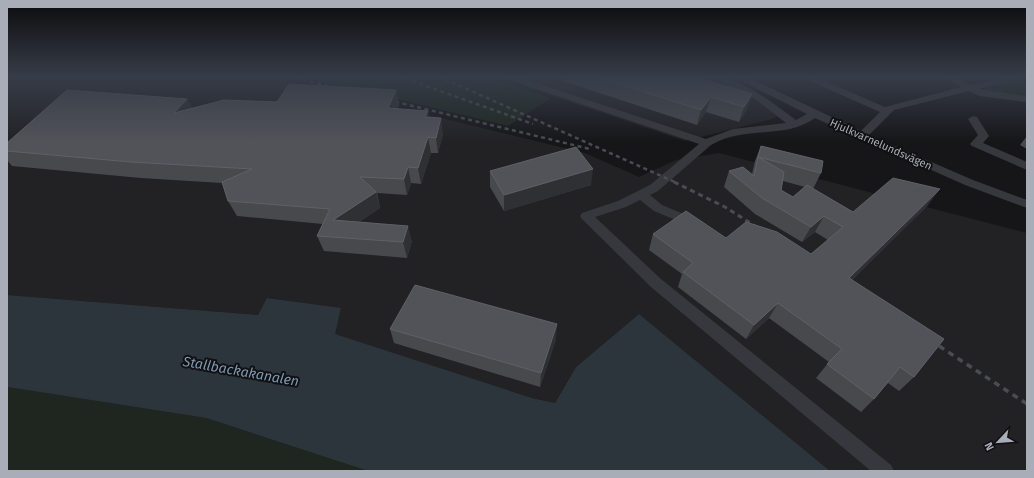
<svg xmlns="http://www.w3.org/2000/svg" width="1034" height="478" font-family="'Fira Sans',sans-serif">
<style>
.built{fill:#222225}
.green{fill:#1e261f}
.water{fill:#2c353c}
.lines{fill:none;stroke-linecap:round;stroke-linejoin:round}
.minor{fill:#37383d;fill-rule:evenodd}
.rail-far2{stroke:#4a4c52;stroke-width:2.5;stroke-dasharray:4 3.5;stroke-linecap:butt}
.rail-far1{stroke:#4a4c52;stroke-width:3;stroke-dasharray:5 4;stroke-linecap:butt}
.rail{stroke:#4a4c52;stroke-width:3.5;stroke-dasharray:6 5;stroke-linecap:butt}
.wall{fill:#47494d;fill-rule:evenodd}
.shaded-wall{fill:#2f3033}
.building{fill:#525359;stroke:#5f6168}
.labels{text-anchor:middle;stroke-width:4;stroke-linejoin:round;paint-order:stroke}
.street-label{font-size:11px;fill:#a8adb8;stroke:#111113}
.near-water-label{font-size:14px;font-style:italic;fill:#7f9bb3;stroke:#111113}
</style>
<rect width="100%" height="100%" fill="#161618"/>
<g class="built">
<polygon points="7,76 267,76 585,153 639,177 676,160 719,153 1027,233 1027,471 830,471 639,314 576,367 555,403 532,398 334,334 341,309 268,298 258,315 7,295"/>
<polygon points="494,76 712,76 785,112 772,119 685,141"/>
</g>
<g class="green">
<polygon points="302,76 488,76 551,98 508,126"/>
<polygon points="1027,76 1027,97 983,91 987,87"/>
<polygon points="7,387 206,418 368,471 7,471"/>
</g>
<polygon class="water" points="7,295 258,315 267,298 341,308 335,334 532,398 555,403 576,367 639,314 830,471 368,471 206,418 7,387"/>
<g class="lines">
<g class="minor">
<path d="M 502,76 L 515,76 L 706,139 L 733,129 L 786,123 L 758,101 L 713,78 L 712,76 C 739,76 774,104 796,120 L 807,114 L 736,78 L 735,76 L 745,76 L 861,131 L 880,112 L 803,78 L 802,76 L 813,76 L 885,107 L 961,87 L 945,78 L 944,76 L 954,76 L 971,85 L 1009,76 L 1023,76 L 1022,78 L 979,89 L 1027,96 L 1027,102 L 979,96 L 969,91 L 894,110 L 869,135 L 973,180 L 1027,200 L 1027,208 L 965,185 L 815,118 C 785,140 744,125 711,145 L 658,191 L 650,195 L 662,205 L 698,220 L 700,223 L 698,226 L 694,228 L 690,226 L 654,211 L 640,200 L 626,207 L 595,217 L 661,279 L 891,465 L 894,471 L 871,471 L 651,287 L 582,219 L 580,216 L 582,213 L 618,201 L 650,185 L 699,144 L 504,78 Z"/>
<polygon points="973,116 977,117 989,136 983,143 1027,162 1027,170 972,146 970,144 978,135 968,119"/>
</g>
<g class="rail-far2">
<polyline points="288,76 342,89"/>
<polyline points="398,76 533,124"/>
<polyline points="438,76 677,183"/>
<polyline points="388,100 590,149"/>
</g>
<polyline class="rail-far1" points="674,182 725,207 763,231"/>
<polyline class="rail" points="930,340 1027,404"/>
</g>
<g class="wall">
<polygon points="563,76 693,76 752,94 747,109 739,122 706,112 697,125 563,81"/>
<polygon points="396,90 399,105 397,109 429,117 443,134 438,153 431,153 421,184 411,183 407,195 377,193 380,208 359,222 412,241 407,258 324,251 317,236 323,224 237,216 228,201 222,183 141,178 12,166 7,160 7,143 187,99 192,108 277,102"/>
<polygon points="1027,136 1027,149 1020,145"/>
<path d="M 761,146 L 821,173 L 813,189 L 853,212 L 928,205 L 852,280 L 914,377 L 899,391 L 888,383 L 874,399 L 861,412 L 816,378 L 829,362 L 769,318 L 746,339 L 678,287 L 682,274 L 649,250 L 653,234 L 726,238 L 811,254 L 828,240 L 815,232 L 802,242 L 755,214 L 724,187 L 729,171 L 752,174 L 755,161 ZM 783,181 L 805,187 L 793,197 L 781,190 Z"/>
<polygon points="490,171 591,185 504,211 490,187"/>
<polygon points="390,329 556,339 540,387 394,343"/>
</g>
<g class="shaded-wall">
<polygon points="396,90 399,105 391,124 388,108"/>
<polygon points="752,94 747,109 739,122 744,107"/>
<polygon points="711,97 706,112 697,125 701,110"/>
<polygon points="187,99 195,114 174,113"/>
<polygon points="428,111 430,126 425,117"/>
<polygon points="441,118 443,134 438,153 436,138"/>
<polygon points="428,137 431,153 421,184 418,168"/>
<polygon points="408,167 411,183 407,195 404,179"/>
<polygon points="593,169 591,185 504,211 504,195"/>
<polygon points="940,189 928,205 838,294 849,278"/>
<polygon points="376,192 380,208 338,236 333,220"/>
<polygon points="824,216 815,232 802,242 811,227"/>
<polygon points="408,226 412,241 407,258 403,242"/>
<polygon points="778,303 769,318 746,339 754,325"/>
<polygon points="557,324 556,339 540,387 541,373"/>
</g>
<g class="building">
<polygon points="594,76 693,76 752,94 744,107 711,97 701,110"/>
<polygon points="289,84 396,90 388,108 428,111 425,117 441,118 436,138 428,137 418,168 408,167 404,179 360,177 376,192 333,220 408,226 403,242 317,236 330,209 228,201 222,182 252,169 131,162 7,151 7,143 67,90 187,99 174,113 224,100 277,102"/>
<polygon points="761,146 823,161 821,173 758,157"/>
<polygon points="576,147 593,169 504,195 490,171"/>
<polygon points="758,157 784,172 781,190 793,197 807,185 853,212 893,178 940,189 849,278 944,339 914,377 900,367 874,399 827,364 842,349 778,303 754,325 683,272 693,263 653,234 686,211 726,238 746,222 777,232 811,254 843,227 824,216 811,227 762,198 729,171 743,167 754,176"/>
<polygon points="415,285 557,324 541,373 390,329"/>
</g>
<linearGradient id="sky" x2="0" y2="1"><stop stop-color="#0c0c0d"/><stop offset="0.54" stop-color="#363c48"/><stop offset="1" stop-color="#363c48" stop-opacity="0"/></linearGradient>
<rect width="1034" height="142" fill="url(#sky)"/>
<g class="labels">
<g class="street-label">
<text transform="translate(881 144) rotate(24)" y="4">Hjulkvarnelundsvägen</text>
</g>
<g class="near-water-label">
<text transform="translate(241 371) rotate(10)" y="5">Stallbackakanalen</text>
</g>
</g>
<rect width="1034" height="478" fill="none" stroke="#a8adb8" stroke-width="16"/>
<g transform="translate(998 442) rotate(244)" stroke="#111113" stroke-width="3" paint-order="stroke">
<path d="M0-3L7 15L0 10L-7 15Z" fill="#a8adb8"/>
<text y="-6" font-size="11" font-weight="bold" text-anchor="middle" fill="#a8adb8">N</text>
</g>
</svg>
